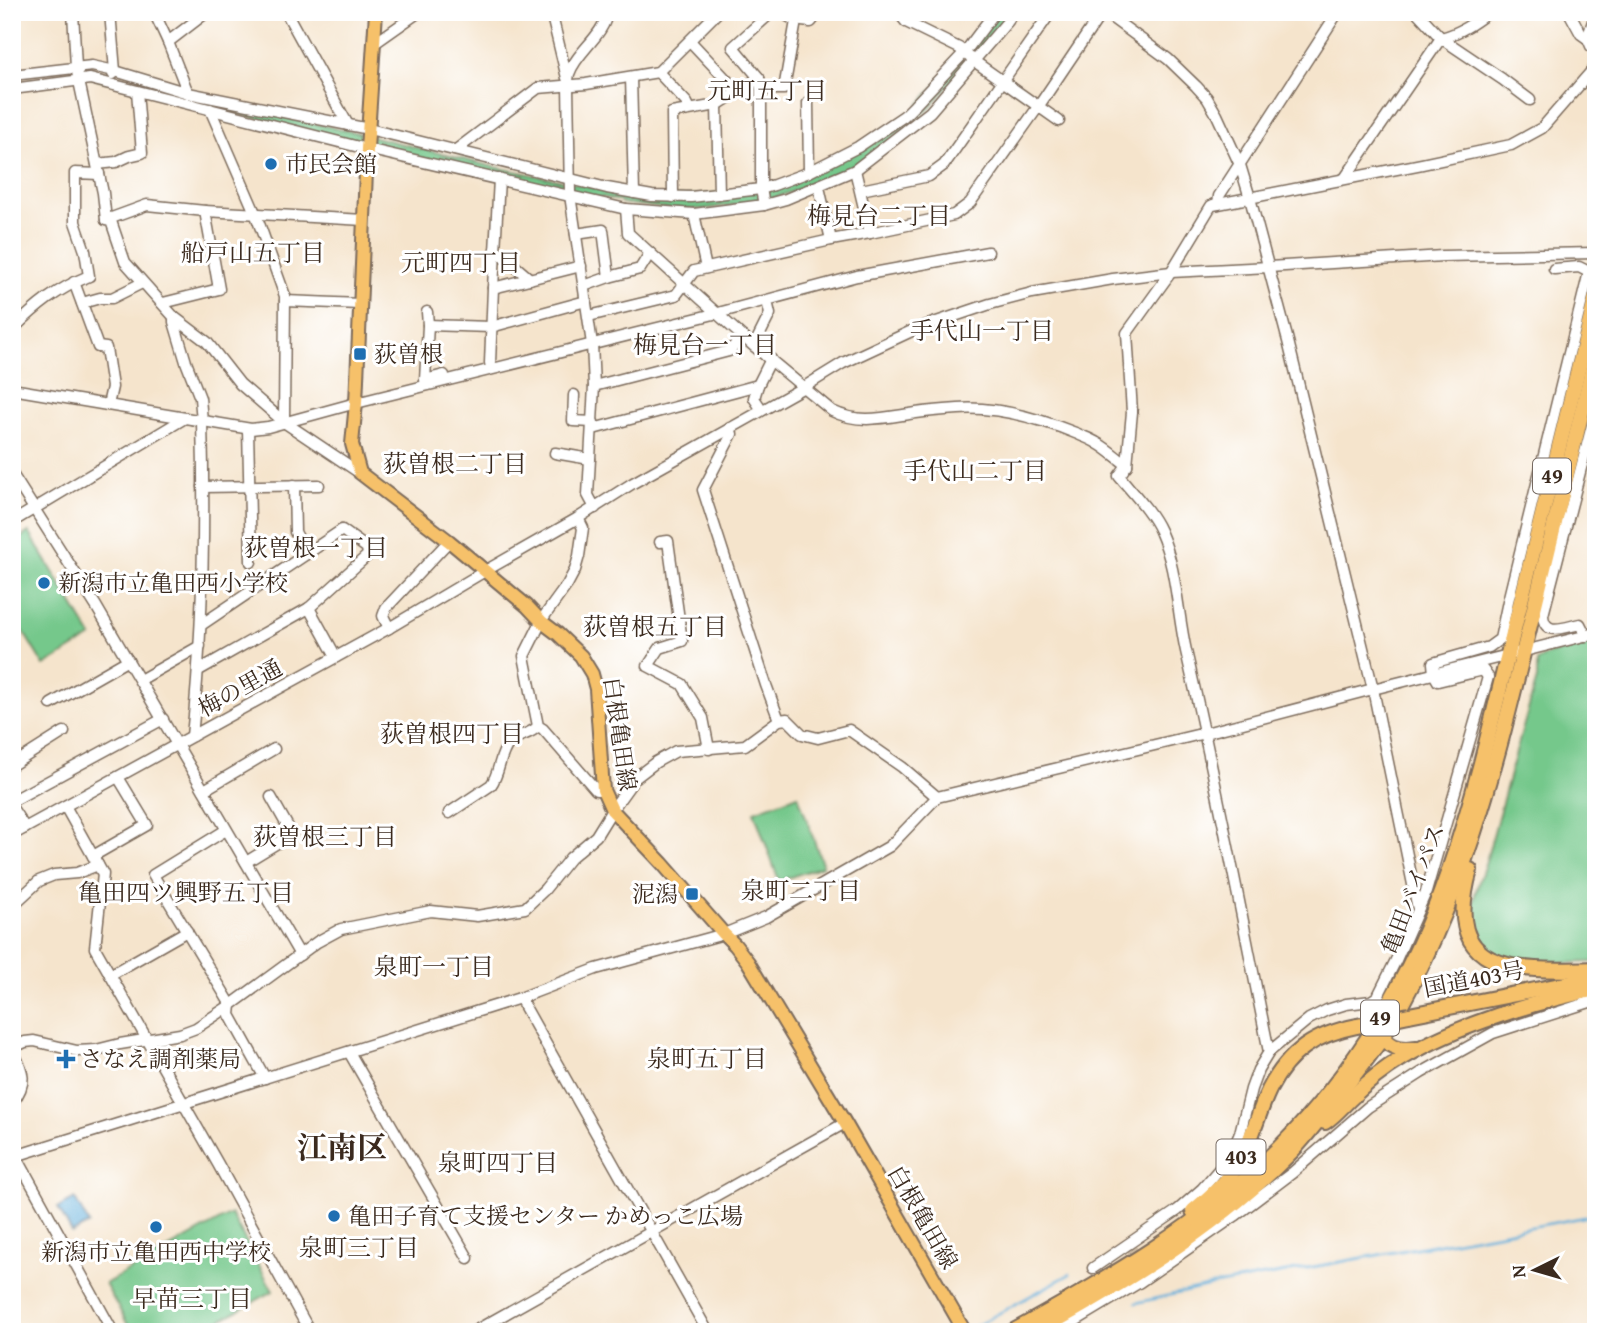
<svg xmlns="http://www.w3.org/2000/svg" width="1608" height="1344" font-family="'Gentium Book Plus','Noto Serif JP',serif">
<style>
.green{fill:#74c88b;stroke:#587954;stroke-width:2}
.water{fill:#61aeda;stroke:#4e6c7c;stroke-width:2}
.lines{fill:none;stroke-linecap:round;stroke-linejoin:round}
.stream{stroke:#61aeda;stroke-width:2.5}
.minor-tunnel{stroke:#d0bfa9;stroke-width:10;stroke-dasharray:10 5;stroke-linecap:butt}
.minor-casing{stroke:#7c6b5b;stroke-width:13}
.major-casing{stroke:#7c6b5b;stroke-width:16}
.highway-casing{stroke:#7c6b5b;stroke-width:18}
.minor{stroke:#fff;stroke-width:10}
.major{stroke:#f6c16b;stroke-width:12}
.highway{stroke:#f6c16b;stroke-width:14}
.highway-bridge-casing{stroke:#7c6b5b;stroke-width:18;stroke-linecap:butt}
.highway-bridge{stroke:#f6c16b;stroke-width:14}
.poi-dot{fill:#1f6fb2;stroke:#fff;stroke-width:2.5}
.labels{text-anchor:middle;stroke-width:6;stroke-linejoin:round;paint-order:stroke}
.shield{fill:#fff;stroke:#766a62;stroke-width:2}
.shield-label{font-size:21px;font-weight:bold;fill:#3b2a1e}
.poi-label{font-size:23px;fill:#3b2a1e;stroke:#fff;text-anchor:start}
.street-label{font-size:23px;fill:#3b2a1e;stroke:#fff}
.neighbourhood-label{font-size:24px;fill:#3b2a1e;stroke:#fff}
.district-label{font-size:30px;font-weight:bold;fill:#3b2a1e;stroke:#fff}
</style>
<rect width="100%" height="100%" fill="#fff"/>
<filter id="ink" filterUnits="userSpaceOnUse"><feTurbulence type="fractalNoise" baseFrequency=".0143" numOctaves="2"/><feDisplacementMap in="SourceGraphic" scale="14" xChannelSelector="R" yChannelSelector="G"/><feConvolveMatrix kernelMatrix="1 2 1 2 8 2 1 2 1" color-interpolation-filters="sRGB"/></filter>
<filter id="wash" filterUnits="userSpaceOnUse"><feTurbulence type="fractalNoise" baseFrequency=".00686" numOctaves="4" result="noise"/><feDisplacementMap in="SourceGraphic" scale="28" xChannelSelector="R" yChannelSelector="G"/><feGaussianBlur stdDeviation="1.57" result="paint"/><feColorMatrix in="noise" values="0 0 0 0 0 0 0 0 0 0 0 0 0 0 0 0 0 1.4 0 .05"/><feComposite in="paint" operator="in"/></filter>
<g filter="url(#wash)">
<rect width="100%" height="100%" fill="#f5e4cc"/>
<g class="green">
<polygon points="999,12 1010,12 928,110 869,156 851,167 794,191 768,200 704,209 671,209 621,203 619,201 602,197 599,199 459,168 457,164 441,160 437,162 81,75 77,72 93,70 185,96 359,133 490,166 651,199 771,189 901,124 915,113 916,108"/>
<polygon points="29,532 92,637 44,666 12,613 12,543"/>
<path d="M 1596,642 L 1596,962 C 1568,963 1503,968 1483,944 C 1475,935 1471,922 1472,910 C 1473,894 1484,870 1488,854 C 1504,795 1520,737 1537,679 L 1537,661 L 1547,655 Z"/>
<polygon points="798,795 823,866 779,881 754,811"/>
<polygon points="231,1214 273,1291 199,1332 132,1332 105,1284"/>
</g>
<polygon class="water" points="75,1199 89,1224 72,1233 58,1208"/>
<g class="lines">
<g class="stream">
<polyline points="1136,1303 1215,1285 1596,1215"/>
<polyline points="974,1327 1070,1274"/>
</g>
</g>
</g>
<g filter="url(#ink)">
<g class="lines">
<polyline class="minor-tunnel" points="1132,1248 1136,1265"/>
<g class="minor-casing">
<g id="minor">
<polyline points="73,12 76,67 103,193 106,220 111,221 125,262 174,317 207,342 240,384 284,422 360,473"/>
<polyline points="110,12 115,71 113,74"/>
<polyline points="154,12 168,42 188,93"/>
<polyline points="286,12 348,125"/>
<polyline points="551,12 567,78"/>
<path d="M 783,12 C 791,21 800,21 811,22 L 819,12"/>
<polyline points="898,12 906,22 959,48 974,61 1059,121"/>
<polyline points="1104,12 1168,59 1196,86 1207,98 1217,115 1240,165 1250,198 1288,341 1373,689 1418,909"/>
<polyline points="1417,12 1441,38 1502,79 1530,100"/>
<polyline points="1569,12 1581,34 1588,39 1591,46 1596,50"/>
<polyline points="1588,39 1589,33 1596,13"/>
<polyline points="690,41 738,92"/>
<polyline points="168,42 207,12"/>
<polyline points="375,43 419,12"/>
<polyline points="658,72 687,103 690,109"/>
<polyline points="12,75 92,66 115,71 188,93 369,129 607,188 652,196 691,197 761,189 774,185 809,172 858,147 904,116 914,106 965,52 995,12"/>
<polyline points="631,77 634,193"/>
<polyline points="12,89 90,79 367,149 626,209 694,214 764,205 786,199 855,170 930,112 1008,21 1012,12"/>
<polyline points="761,89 784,89 796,21"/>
<polyline points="808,103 809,172"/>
<polyline points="717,105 719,194"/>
<polyline points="210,109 256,215 285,296 284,422"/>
<polyline points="456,150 538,88 586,84 658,72 718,12"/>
<polyline points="97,164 116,162 129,156 142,153 137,91"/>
<polyline points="855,170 870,233"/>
<path d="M 1345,178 L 1441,38 C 1460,33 1474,23 1489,12"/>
<polyline points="819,187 831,240"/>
<polyline points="861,190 929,176 944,165 1051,12"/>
<polyline points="673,197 672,113 717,105 759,78"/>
<polyline points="1218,204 1219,196 1338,12"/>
<polyline points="764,205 761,189 761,89 759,78 733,47 772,12"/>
<path d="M 626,209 L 628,233 L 743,337 L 832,411 C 860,425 887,417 916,413 C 930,411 944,410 958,409 C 998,406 1041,419 1078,434 C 1084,437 1091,439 1097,443 C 1108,449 1117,458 1127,465"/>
<polyline points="694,214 706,268"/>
<polyline points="106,220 147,205 205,211"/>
<polyline points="576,234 603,230 609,277"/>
<polyline points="495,249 530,279"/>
<polyline points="74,282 98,347 106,348 112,387 108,405"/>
<polyline points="584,286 609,277 640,269 650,253"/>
<polyline points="493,288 581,266"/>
<polyline points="285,301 360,304"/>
<polyline points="82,303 100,298 112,298 142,283"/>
<polyline points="163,303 219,289 205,211 364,220"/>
<polyline points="12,304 20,322"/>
<polyline points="427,312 428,325 425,380 444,375"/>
<polyline points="589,316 676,295 694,271 831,240 870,233 954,215 970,203 1038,107 1102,12"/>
<path d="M 174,317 L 174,322 L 186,362 L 200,398 L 202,421 C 205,526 203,632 192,736"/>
<polyline points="428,325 491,327 586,301"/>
<path d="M 12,330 C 36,306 57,289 89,276 L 85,251 L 75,222 L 75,173 L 99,174"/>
<polyline points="754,346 770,314 767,301"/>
<polyline points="490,363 493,288 499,179"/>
<polyline points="594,386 729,351 743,337"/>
<polyline points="12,389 251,429 268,427 356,403 718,313 857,276 988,252"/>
<polyline points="574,395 573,421 593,422"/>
<polyline points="762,410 754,398 758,385 771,359"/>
<polyline points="730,428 732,434 703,490 766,685 779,720"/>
<polyline points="248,429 251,562"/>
<polyline points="593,429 758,385"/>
<polyline points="555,453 590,459"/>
<polyline points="12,474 96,606 300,955"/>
<polyline points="294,485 295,532 307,554"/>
<polyline points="203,487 319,485"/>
<path d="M 595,508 L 588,495 L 594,386 L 592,344 L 570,195 L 568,86 C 568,82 568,78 569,74 C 576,52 605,35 607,12"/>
<polyline points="578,518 583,528 579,556 575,570 567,585 543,618 524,656 538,726 543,729 596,790 603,790"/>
<polyline points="12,522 185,418"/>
<polyline points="660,542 668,541 682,641 660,648 648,666 682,684 703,718 709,749"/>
<polyline points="309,608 336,657"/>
<polyline points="389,628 383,616 386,608 449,541"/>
<path d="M 1586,636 L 1580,624 C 1565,627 1544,637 1543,615 L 1596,410"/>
<polyline points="199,670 309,608 368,555 367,548 342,530 201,625"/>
<polyline points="140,680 200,646"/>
<polyline points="51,704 128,660"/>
<polyline points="12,765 64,732"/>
<polyline points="204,790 274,749"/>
<polyline points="12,801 163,719"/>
<polyline points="65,806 103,874 95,948 218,1164 310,1332"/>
<polyline points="12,808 25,828"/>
<path d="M 449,813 L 491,785 C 500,773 499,755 509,743 C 516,734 530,736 538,726"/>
<polyline points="226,830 153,875 231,1005 230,1015 265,1078"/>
<polyline points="12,835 389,628 485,571 578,518 633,483 804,387 843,363 916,329 990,304 1032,293 1113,279 1171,272 1269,267 1443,256 1596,253"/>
<polyline points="93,856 147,825 118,777"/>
<polyline points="246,862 292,834 271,797"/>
<polyline points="12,906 39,881 54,875 77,873 98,865"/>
<polyline points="110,975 187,931"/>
<polyline points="520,998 708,1332"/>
<polyline points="12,1048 25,1042 34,1041 77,1051 96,1050 120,1044 180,1034 196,1028 231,1005 317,942 341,929 431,911 477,916 525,908 545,889 570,858 596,836 612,810 635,778 656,762 676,751 745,745 779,720 787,719 802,734 818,738 849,730 902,767 937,797"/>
<path d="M 12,1049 C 23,1072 29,1081 12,1103"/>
<polyline points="349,1052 468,1258"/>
<path d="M 1269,1052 C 1242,918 1217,784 1186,651 C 1177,611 1177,569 1160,531 C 1151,511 1133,493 1119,476 L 1127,465 L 1132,412 L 1127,333 L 1171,272 L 1211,206 L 1213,205 L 1422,164 L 1511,145 L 1542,128 L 1596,66"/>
<polyline points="16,1156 113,1332"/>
<polyline points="12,1157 520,998 596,969 724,934 766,917 890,846 937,797 1205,733 1373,689 1596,633"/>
<polyline points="1093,1268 1178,1210 1202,1189 1221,1167 1232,1153 1240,1133 1251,1089 1258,1070 1269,1052 1309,1019 1327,1010 1346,1004 1371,1001 1378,996 1396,960 1426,892 1488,677 1483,670 1438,681 1434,674 1433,663 1489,647 1500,639 1508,601 1589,272 1579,267 1554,269"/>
<polyline points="473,1332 845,1123"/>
<polyline points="948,1332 961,1325"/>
<polyline points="1057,1332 1140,1282 1235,1216 1292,1173 1368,1107 1421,1073 1493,1033 1596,1000"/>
</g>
</g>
<g class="major-casing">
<polyline id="major" points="376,12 367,149 356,403 352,444 360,473 449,541 527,606 542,622 558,634 581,656 592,674 596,689 603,790 612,810 662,863 724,934 735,945 748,962 845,1123 965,1332"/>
</g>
<g class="highway-casing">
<g id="highway">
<path d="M 1470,870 C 1440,976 1519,971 1596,969"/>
<polyline points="1409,1015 1596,978"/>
<path d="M 1378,1031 C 1387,1047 1399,1051 1417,1048"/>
<path d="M 1325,1122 C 1334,1116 1341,1108 1349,1100 C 1365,1084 1384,1069 1404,1057 C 1458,1025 1534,1002 1596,989"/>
<path d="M 1193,1211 C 1206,1200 1222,1187 1232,1173 C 1251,1147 1256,1117 1269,1090 C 1289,1051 1316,1034 1357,1026"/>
<path d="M 1012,1332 C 1107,1280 1202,1225 1279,1148 C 1356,1071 1413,975 1448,873 C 1476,792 1495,708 1515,625 C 1542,516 1569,406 1596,297"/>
<path d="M 1036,1332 C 1125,1282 1215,1229 1287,1156 C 1305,1139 1318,1120 1333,1101 C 1350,1080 1368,1059 1383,1036 C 1460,912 1496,765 1530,625 C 1552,534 1574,444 1596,354"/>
</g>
</g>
<use href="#minor" class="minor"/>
<use href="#major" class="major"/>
<use href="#highway" class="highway"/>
<g class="highway-bridge-casing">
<polyline id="highway-bridge" points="1357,1026 1409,1015"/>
</g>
<use href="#highway-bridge" class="highway-bridge"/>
</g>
</g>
<g class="poi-dot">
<circle cx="271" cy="164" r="7"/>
<rect x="353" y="347" width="14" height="14" rx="3.5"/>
<circle cx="44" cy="583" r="7"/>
<rect x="685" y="887" width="14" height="14" rx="3.5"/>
<path d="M62.5 1048.5h7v7h7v7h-7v7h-7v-7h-7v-7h7z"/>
<circle cx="334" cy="1216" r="7"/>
<circle cx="156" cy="1227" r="7"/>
</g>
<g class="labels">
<g class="shield">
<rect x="1533" y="458.5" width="38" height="35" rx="5"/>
<rect x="1361" y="1000.5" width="38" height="35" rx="5"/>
<rect x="1216.5" y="1139.5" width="49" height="35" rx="5"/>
</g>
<g class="shield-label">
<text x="1552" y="483">49</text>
<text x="1380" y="1025">49</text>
<text x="1241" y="1164">403</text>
</g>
<g class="poi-label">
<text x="285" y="172">市民会館</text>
<text x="374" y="362">荻曽根</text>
<text x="58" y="591">新潟市立亀田西小学校</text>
<text x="678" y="902" text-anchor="end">泥潟</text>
<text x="80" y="1067">さなえ調剤薬局</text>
<text x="348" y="1224">亀田子育て支援センター かめっこ広場</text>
<text x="156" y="1260" text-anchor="middle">新潟市立亀田西中学校</text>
</g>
<g class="street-label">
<text transform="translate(240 688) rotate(-29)" y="8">梅の里通</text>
<text transform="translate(620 734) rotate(82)" y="8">白根亀田線</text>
<text transform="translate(1413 889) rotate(-69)" y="8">亀田バイパス</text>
<text transform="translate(1474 979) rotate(-11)" y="8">国道403号</text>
<text transform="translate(923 1217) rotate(60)" y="8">白根亀田線</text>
</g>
<g class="neighbourhood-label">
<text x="767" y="99">元町五丁目</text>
<text x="879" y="224">梅見台二丁目</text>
<text x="253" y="261">船戸山五丁目</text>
<text x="461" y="271">元町四丁目</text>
<text x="982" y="339">手代山一丁目</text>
<text x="705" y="353">梅見台一丁目</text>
<text x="455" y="472">荻曽根二丁目</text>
<text x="975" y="479">手代山二丁目</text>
<text x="316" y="556">荻曽根一丁目</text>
<text x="655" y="635">荻曽根五丁目</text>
<text x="452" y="742">荻曽根四丁目</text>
<text x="325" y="845">荻曽根三丁目</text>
<text x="801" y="899">泉町二丁目</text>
<text x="186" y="901">亀田四ツ興野五丁目</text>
<text x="434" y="975">泉町一丁目</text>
<text x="707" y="1067">泉町五丁目</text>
<text x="498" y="1171">泉町四丁目</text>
<text x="359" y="1256">泉町三丁目</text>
<text x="192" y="1307">早苗三丁目</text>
</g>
<g class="district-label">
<text x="342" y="1158">江南区</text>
</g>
</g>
<rect width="1608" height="1344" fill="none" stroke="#fff" stroke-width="42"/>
<g transform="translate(1535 1270) rotate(265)" stroke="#ffffff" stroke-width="5" paint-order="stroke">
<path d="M0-5L12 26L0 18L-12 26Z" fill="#3b2a1e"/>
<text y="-10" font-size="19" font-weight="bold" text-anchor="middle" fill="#3b2a1e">N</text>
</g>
</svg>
